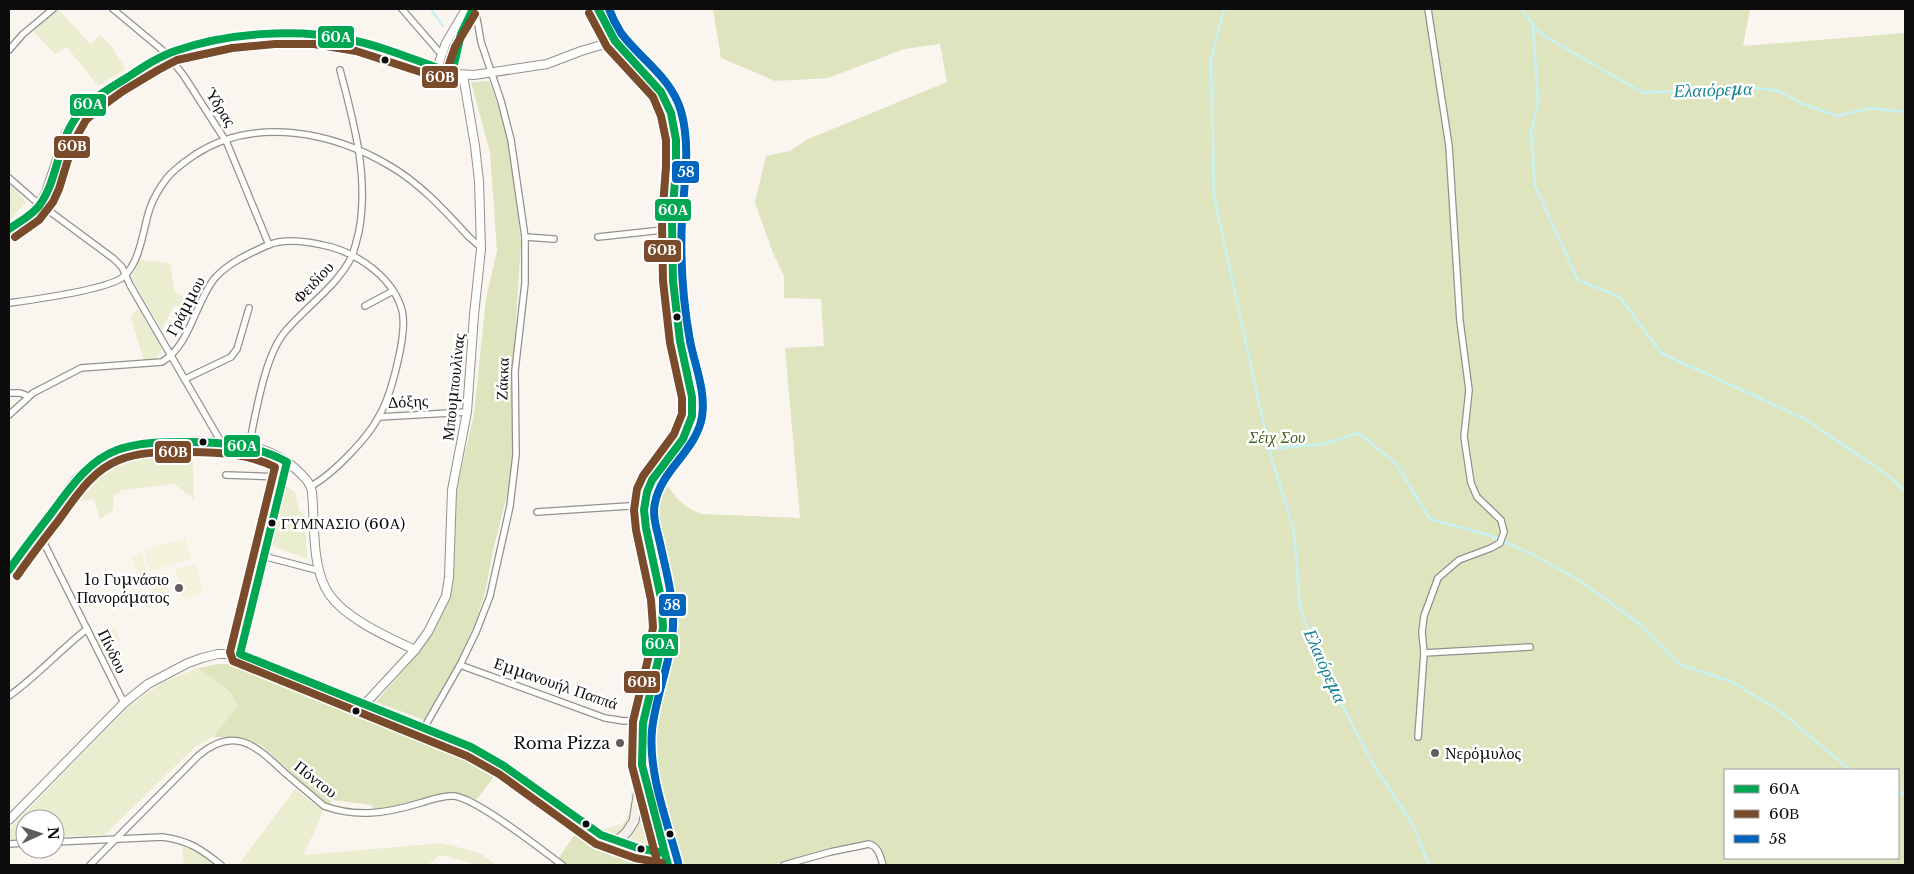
<svg xmlns="http://www.w3.org/2000/svg" width="1914" height="874" font-family="'Libre Baskerville',serif">
<style>
.green{fill:#ebedd0}
.forest{fill:#dee4be;fill-rule:evenodd}
.pitch{fill:#f3f2da}
.lines{fill:none;stroke-linecap:round;stroke-linejoin:round}
.stream{stroke:#c7f1f2;stroke-width:2.5}
.minor-casing{stroke:#93918e;stroke-width:8}
.tertiary-casing{stroke:#93918e;stroke-width:10}
.secondary-casing{stroke:#8a8885;stroke-width:11}
.minor{stroke:#fefefd;stroke-width:5.5}
.tertiary{stroke:#fefefd;stroke-width:8}
.secondary{stroke:#f4efe8;stroke-width:9}
.bus-1-casing{stroke:#fff;stroke-width:11}
.bus-2-casing{stroke:#fff;stroke-width:11}
.bus-3-casing{stroke:#fff;stroke-width:11}
.bus-1{stroke:#00a651;stroke-width:8}
.bus-2{stroke:#7a4b2a;stroke-width:8}
.bus-3{stroke:#0065bd;stroke-width:8}
.bus-dot{fill:#0c0c0c;stroke:#fff;stroke-width:2}
.poi-dot{fill:#5f5e5b;stroke:#fff;stroke-width:2}
.labels{text-anchor:middle;stroke-width:5;stroke-linejoin:round;paint-order:stroke}
.bus-label{font-size:15px;fill:#0c0c0c;stroke:#fff;text-anchor:start}
.street-label{font-size:16px;fill:#0c0c0c;stroke:#fff}
.park-label{font-size:16px;font-style:italic;fill:#40611f;stroke:#fff}
.poi-label{font-size:16px;fill:#0c0c0c;stroke:#fff;text-anchor:end}
.water-label{font-size:18px;font-style:italic;fill:#198292;stroke:#fff}
.line-badge{stroke:#fff;stroke-width:2}
.badge-label{font-size:14px;text-anchor:middle;font-weight:bold;fill:#fff}
</style>
<rect width="100%" height="100%" fill="#faf5ef"/>
<g class="green">
<polygon points="58,9 90,44 101,35 112,47 125,69 98,86 67,47 55,54 32,30 44,19"/>
<polygon points="9,183 26,202 10,220 9,220"/>
<polygon points="139,260 170,263 175,292 187,299 182,309 174,305 162,330 132,279"/>
<polygon points="138,308 161,344 161,352 154,360 145,361 143,358 131,317"/>
<path d="M 192,442 L 194,499 L 174,484 L 122,490 L 114,496 L 113,510 L 100,519 L 94,499 L 79,501 L 72,497 L 57,521 L 59,525 L 53,534 L 49,548 L 43,537 C 58,500 92,455 134,447 C 152,444 173,444 192,442 Z"/>
<polygon points="285,486 295,492 299,511 305,515 307,559 270,545"/>
<polygon points="198,668 229,691 238,705 213,737 195,747 104,835 55,837 55,819 25,819 25,839 9,840 9,829 127,708 163,682"/>
<polygon points="633,774 630,823 616,834 607,833 601,830 622,824 629,814"/>
<polygon points="295,789 323,811 304,855 442,843 480,853 496,865 479,865 440,855 428,865 238,865"/>
<polygon points="644,795 658,845 656,847 648,847 630,840 639,822"/>
<polygon points="182,844 195,850 215,865 184,865"/>
</g>
<g class="forest">
<path d="M 713,9 L 1750,9 L 1743,46 L 1905,33 L 1905,865 L 887,865 L 880,846 L 872,841 L 828,848 L 773,865 L 677,865 L 671,841 L 673,838 L 671,828 L 667,826 C 661,798 648,770 651,741 C 655,697 676,654 672,610 C 670,587 663,565 657,543 C 654,528 647,513 651,498 C 652,491 658,485 662,479 C 677,497 678,504 701,514 L 800,518 L 785,348 L 824,346 L 821,299 L 784,298 L 784,276 L 773,253 L 755,203 L 766,156 L 790,151 L 806,140 L 947,82 L 940,44 L 904,49 L 828,78 L 775,81 L 721,58 ZM 1725,770 L 1898,770 L 1898,858 L 1725,858 Z"/>
<polygon points="489,81 511,141 521,244 512,379 513,443 510,484 494,546 485,593 474,626 457,663 424,720 376,702 420,651 445,606 453,581 453,506 474,414 486,299 497,251 490,152 471,82"/>
<polygon points="219,664 232,664 242,666 353,707 352,711 359,713 362,711 474,754 499,770 476,800 461,794 441,794 376,811 371,805 332,800 328,806 261,745 235,737 213,737 238,705 229,691 198,668"/>
<polygon points="580,826 602,840 658,858 661,865 567,865 559,858"/>
</g>
<g class="pitch">
<polygon points="185,539 191,559 150,571 144,550"/>
<polygon points="142,554 147,573 137,576 132,556"/>
<polygon points="195,564 203,593 184,598 175,570"/>
<polygon points="165,573 172,601 156,605 149,577"/>
<polygon points="115,627 120,639 101,653 95,640"/>
</g>
<g class="lines">
<g class="stream">
<polyline points="431,9 443,26"/>
<polyline points="1224,9 1211,59 1214,196 1269,449 1324,444 1358,433 1395,462 1430,519 1489,535 1536,556 1582,582 1637,622 1679,664 1732,682 1780,711 1850,770"/>
<polyline points="1521,9 1541,34 1643,93 1746,87 1780,91 1803,104 1837,116 1871,108 1905,112"/>
<polyline points="1533,25 1538,103 1531,131 1535,186 1578,280 1620,297 1661,353 1805,419 1889,476 1905,491"/>
<polyline points="1269,450 1294,531 1300,608 1327,676 1373,764 1413,825 1429,865"/>
<polyline points="1898,791 1905,794"/>
</g>
<g class="minor-casing">
<g id="minor">
<polyline points="113,9 167,54 184,76 227,143 269,245"/>
<polyline points="402,9 441,54"/>
<polyline points="9,50 23,34 53,9"/>
<polyline points="9,178 33,199 114,259 122,267 130,285 221,442"/>
<polyline points="525,237 554,239"/>
<polyline points="598,237 672,229"/>
<path d="M 9,303 C 31,300 107,290 123,277 C 141,262 143,228 150,208 C 154,197 160,187 167,178 C 175,168 186,161 196,154 C 256,116 333,132 390,166 C 421,184 445,211 469,237 L 477,244 L 481,245"/>
<polyline points="365,306 393,291"/>
<polyline points="185,379 231,357 237,349 249,308"/>
<polyline points="9,393 20,393 28,396"/>
<path d="M 9,415 L 33,393 L 81,368 L 162,362 C 191,344 194,305 214,279 C 228,263 248,254 268,245 C 287,237 312,242 331,247 C 362,256 393,279 402,310 C 408,333 391,396 379,416 C 368,438 332,475 311,486"/>
<polyline points="379,417 467,412"/>
<path d="M 249,445 C 256,414 264,358 284,333 C 305,307 337,287 352,256 C 355,248 357,239 359,231 C 369,176 354,123 340,70"/>
<polyline points="226,475 283,477"/>
<polyline points="537,512 644,505"/>
<polyline points="38,531 124,703"/>
<polyline points="263,556 320,571"/>
<polyline points="1424,653 1530,647"/>
<polyline points="240,654 287,462"/>
<polyline points="460,665 605,718 624,721 643,720"/>
<path d="M 9,696 C 37,676 60,650 87,629"/>
<polyline points="424,728 460,665 476,632 490,596 510,506 516,455 515,371 525,283 525,237 511,140 501,101 481,42 477,19"/>
<polyline points="1418,737 1424,653 1422,632 1424,616 1438,578 1459,560 1491,548 1500,543 1504,532 1501,520 1477,497 1471,483 1464,437 1469,390 1460,321 1449,146 1428,9"/>
<path d="M 55,842 L 162,837 C 188,840 201,849 221,865"/>
<polyline points="9,844 25,843"/>
<path d="M 90,865 L 198,756 C 235,724 257,747 285,773 C 298,784 311,795 324,806 C 357,818 387,813 420,803 C 431,800 442,795 454,796 C 476,798 541,849 562,865"/>
<path d="M 784,865 L 830,852 L 869,844 C 879,847 880,856 883,865"/>
</g>
</g>
<g class="tertiary-casing">
<g id="tertiary">
<polyline points="437,68 446,43 466,9"/>
<polyline points="452,73 461,34 473,9"/>
<polyline points="9,229 31,214 40,204 46,192 66,133 79,113 109,89 158,59 177,50 232,39 284,34 319,34 365,44 457,74 474,75 547,64 581,51 615,41"/>
<path d="M 9,570 L 75,481 C 87,468 100,456 118,450 C 140,442 163,442 186,442 C 226,441 270,442 300,473 C 306,479 311,484 312,492 C 315,522 311,568 329,594 C 346,619 388,637 415,650"/>
<polyline points="364,705 415,650 428,632 446,596 449,577 452,490 467,412 474,315 481,249 479,181 475,146 463,75"/>
<polyline points="9,820 124,703 148,684 188,663 202,658 218,654 240,654 471,747 504,766 601,835 638,848 664,853"/>
</g>
</g>
<g class="secondary-casing">
<g id="secondary">
<path d="M 598,9 C 603,20 607,31 615,41 C 634,65 662,81 671,113 C 681,148 674,185 672,221 C 671,260 673,302 680,341 C 684,366 696,391 692,416 C 687,450 648,469 644,504 C 643,520 648,536 651,551 C 657,576 664,601 663,627 C 662,657 650,687 644,717 C 641,732 641,750 642,765 L 668,865"/>
<polyline points="617,841 627,832 634,821 642,771"/>
</g>
</g>
<use href="#minor" class="minor"/>
<use href="#tertiary" class="tertiary"/>
<use href="#secondary" class="secondary"/>
<g class="bus-1-casing">
<g id="bus-1">
<polyline points="598,9 615,41 661,92 671,113 676,140 676,167 672,221 673,281 680,341 692,397 692,416 683,439 652,480 647,492 644,510 646,528 661,598 663,627 658,661 643,723 642,765 668,865"/>
<path d="M 9,229 C 19,222 31,216 39,206 C 58,180 57,145 75,119 C 88,100 109,89 128,77 C 143,67 158,57 175,51 C 226,33 295,28 347,39 C 383,46 417,61 452,73 L 461,34 L 473,9"/>
<path d="M 9,570 C 22,551 36,533 50,515 C 69,490 86,462 117,450 C 139,442 164,442 188,442 C 224,442 255,445 287,462 L 240,654 L 471,747 L 504,766 L 601,835 L 638,848 L 664,853"/>
</g>
</g>
<g class="bus-2-casing">
<g id="bus-2">
<polyline points="589,13 607,47 653,97 661,116 666,140 666,166 662,221 663,281 670,343 682,398 682,414 674,434 643,476 637,489 634,510 636,530 651,600 653,627 648,659 633,721 632,766 658,865"/>
<polyline points="15,237 39,220 53,202 59,189 73,143 86,120 101,107 123,91 158,70 177,60 232,48 275,44 314,44 356,51 439,78 446,73 455,47 475,14"/>
<path d="M 17,576 C 30,557 44,539 58,521 C 75,498 91,471 119,460 C 141,451 167,452 190,452 C 220,452 248,454 275,467 L 230,652 L 233,661 L 467,756 L 499,774 L 596,844 L 635,858 L 662,863"/>
</g>
</g>
<g class="bus-3-casing">
<path id="bus-3" d="M 609,9 C 612,17 616,25 621,33 C 641,60 671,77 681,111 C 691,147 684,183 682,219 C 680,260 683,302 690,341 C 695,366 706,391 702,417 C 696,451 661,470 655,503 C 652,516 657,530 660,543 C 665,567 672,590 673,614 C 675,655 656,691 652,730 C 648,773 667,821 678,862"/>
</g>
<use href="#bus-1" class="bus-1"/>
<use href="#bus-2" class="bus-2"/>
<use href="#bus-3" class="bus-3"/>
</g>
<g class="bus-dot">
<circle cx="385" cy="60" r="4.5"/>
<circle cx="677" cy="317" r="4.5"/>
<circle cx="203" cy="442" r="4.5"/>
<circle cx="272" cy="523" r="4.5"/>
<circle cx="356" cy="711" r="4.5"/>
<circle cx="586" cy="824" r="4.5"/>
<circle cx="670" cy="834" r="4.5"/>
<circle cx="641" cy="849" r="4.5"/>
</g>
<g class="poi-dot">
<circle cx="179" cy="588" r="5"/>
<circle cx="620" cy="743" r="5"/>
<circle cx="1435" cy="753" r="5"/>
</g>
<g class="labels">
<g class="bus-label">
<text x="281" y="529">ΓΥΜΝΑΣΙΟ (60Α)</text>
</g>
<g class="street-label">
<text transform="translate(221 107) rotate(58)" y="6">Ύδρας</text>
<text transform="translate(313 282) rotate(-47)" y="6">Φειδίου</text>
<text transform="translate(185 306) rotate(-62)" y="6">Γράμμου</text>
<text transform="translate(502 379) rotate(-88)" y="6">Ζάκκα</text>
<text transform="translate(453 387) rotate(-84)" y="6">Μπουμπουλίνας</text>
<text transform="translate(408 401) rotate(-3)" y="6">Δόξης</text>
<text transform="translate(113 651) rotate(64)" y="6">Πίνδου</text>
<text transform="translate(556 683) rotate(19)" y="6">Εμμανουήλ Παππά</text>
<text transform="translate(316 779) rotate(38)" y="6">Πόντου</text>
</g>
<g class="park-label">
<text x="1277" y="443">Σέιχ Σου</text>
</g>
<g class="poi-label">
<text x="169" y="585">1ο Γυμνάσιο<tspan x="169" dy="18">Πανοράματος</tspan></text>
<text x="610" y="749">Roma Pizza</text>
<text x="1445" y="759" text-anchor="start">Νερόμυλος</text>
</g>
<g class="water-label">
<text transform="translate(1713 90) rotate(-2)" y="6">Ελαιόρεμα</text>
<text transform="translate(1325 666) rotate(66)" y="6">Ελαιόρεμα</text>
</g>
</g>
<g class="line-badge">
<rect x="317" y="25" width="38" height="24" rx="5" fill="#00a651"/>
<rect x="421" y="65" width="38" height="24" rx="5" fill="#7a4b2a"/>
<rect x="69" y="93" width="38" height="24" rx="5" fill="#00a651"/>
<rect x="53" y="135" width="38" height="24" rx="5" fill="#7a4b2a"/>
<rect x="671" y="160" width="29" height="24" rx="5" fill="#0065bd"/>
<rect x="654" y="198" width="38" height="24" rx="5" fill="#00a651"/>
<rect x="643" y="239" width="39" height="24" rx="5" fill="#7a4b2a"/>
<rect x="223" y="434" width="38" height="24" rx="5" fill="#00a651"/>
<rect x="154" y="440" width="38" height="24" rx="5" fill="#7a4b2a"/>
<rect x="658" y="593" width="29" height="24" rx="5" fill="#0065bd"/>
<rect x="641" y="633" width="38" height="24" rx="5" fill="#00a651"/>
<rect x="623" y="670" width="38" height="24" rx="5" fill="#7a4b2a"/>
</g>
<g class="badge-label">
<text x="336" y="42">60Α</text>
<text x="440" y="82">60Β</text>
<text x="88" y="109">60Α</text>
<text x="72" y="151">60Β</text>
<text x="686" y="177">58</text>
<text x="673" y="215">60Α</text>
<text x="662" y="255">60Β</text>
<text x="242" y="451">60Α</text>
<text x="173" y="457">60Β</text>
<text x="672" y="610">58</text>
<text x="660" y="649">60Α</text>
<text x="642" y="687">60Β</text>
</g>
<rect width="1914" height="874" fill="none" stroke="#0c0c0c" stroke-width="20"/>
<rect x="1724" y="769" width="175" height="90" fill="#ffffff" stroke="#9e9e9e"/>
<rect x="1734" y="785" width="25" height="8" fill="#00a651" stroke="#9e9e9e"/>
<text x="1769" y="794" font-size="15" fill="#0c0c0c">60Α</text>
<rect x="1734" y="810" width="25" height="8" fill="#7a4b2a" stroke="#9e9e9e"/>
<text x="1769" y="819" font-size="15" fill="#0c0c0c">60Β</text>
<rect x="1734" y="835" width="25" height="8" fill="#0065bd" stroke="#9e9e9e"/>
<text x="1769" y="844" font-size="15" fill="#0c0c0c">58</text>
<g transform="translate(40 834) rotate(87)"><circle r="24" fill="#ffffff" stroke="#9e9e9e"/>
<path d="M0-4L9 19L0 12L-9 19Z" fill="#5f5e5b"/>
<text y="-8" font-size="14" font-weight="bold" text-anchor="middle" fill="#0c0c0c">N</text>
</g>
</svg>
